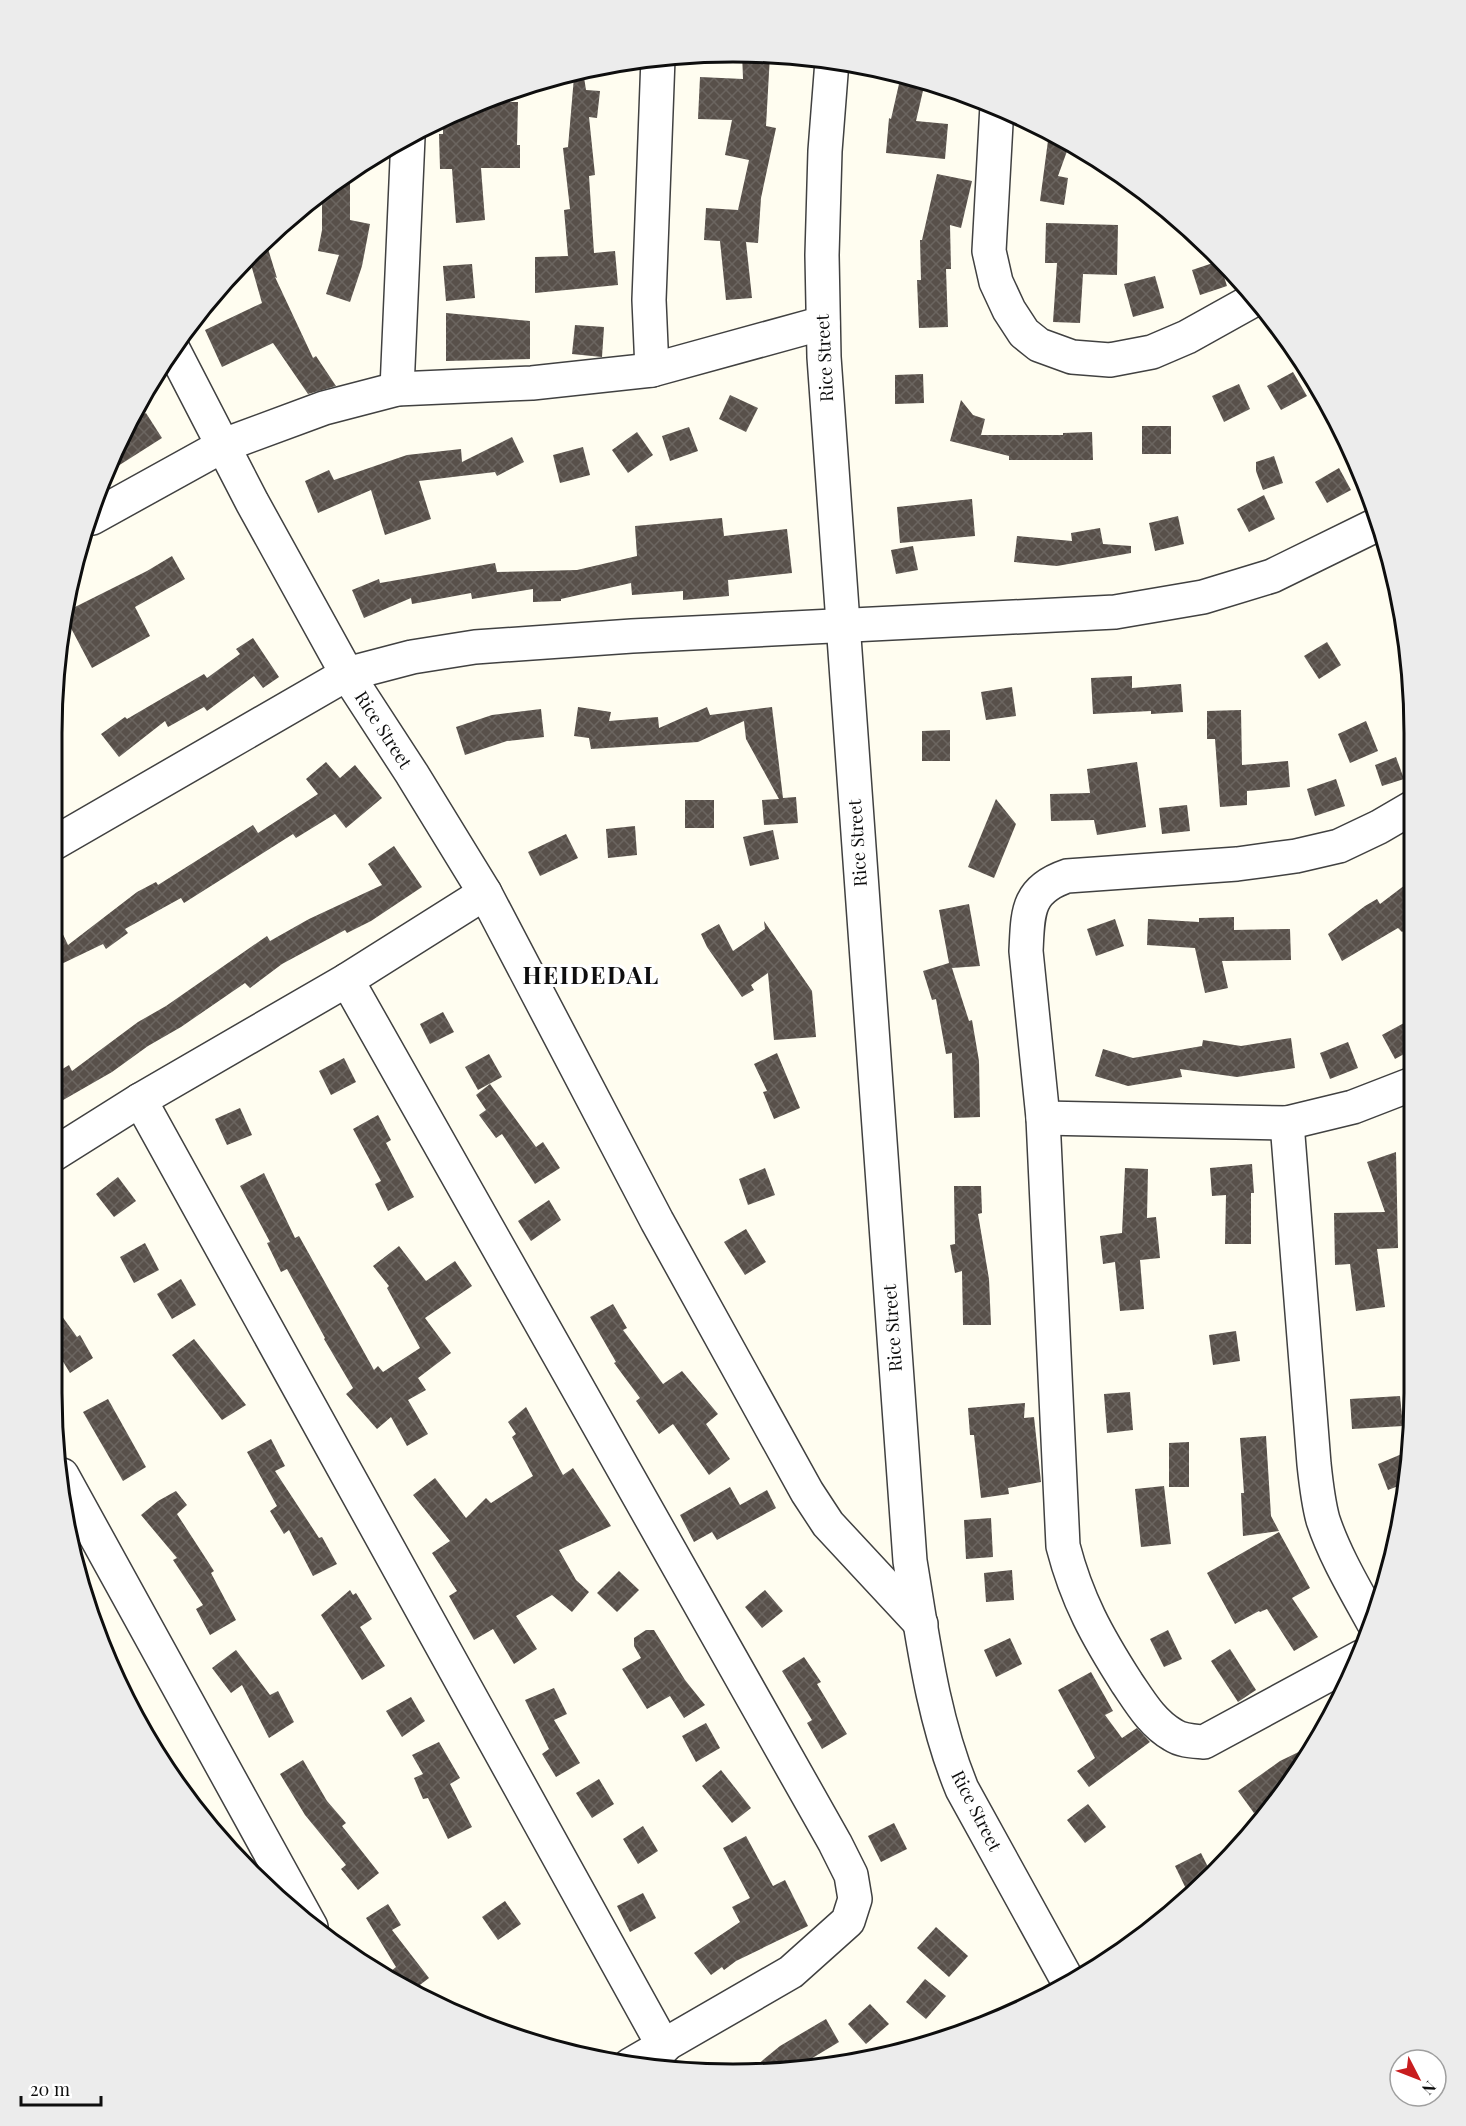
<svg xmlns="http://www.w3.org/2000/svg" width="1466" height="2126" font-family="'Playfair Display',serif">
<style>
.building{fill:url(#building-cross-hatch)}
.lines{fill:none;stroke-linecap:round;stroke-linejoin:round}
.minor-casing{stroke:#414141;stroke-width:36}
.minor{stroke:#fff;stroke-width:33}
.labels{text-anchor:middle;stroke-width:6;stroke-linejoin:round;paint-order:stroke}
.street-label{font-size:18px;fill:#0e0e0e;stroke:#fff}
.district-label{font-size:24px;font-weight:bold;letter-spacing:1.5px;fill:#0e0e0e;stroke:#fff}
.rim{fill:none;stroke:#0e0e0e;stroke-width:3}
</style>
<defs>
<pattern id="building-cross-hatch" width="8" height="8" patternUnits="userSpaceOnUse" patternTransform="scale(1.5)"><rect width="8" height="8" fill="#58504a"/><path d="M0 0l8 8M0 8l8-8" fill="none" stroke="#6b6560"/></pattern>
</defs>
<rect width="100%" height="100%" fill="#fffdf0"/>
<g class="building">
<polygon points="742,52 770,55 766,126 776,128 761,198 758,243 746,242 752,298 726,300 720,241 704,240 706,208 738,210 749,160 725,155 732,120 698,119 700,77 743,79"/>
<polygon points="901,75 925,82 916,121 948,124 945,159 886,153 889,118 891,119"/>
<polygon points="574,77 584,77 586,90 600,91 597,118 589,117 595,175 589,176 594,253 615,251 618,285 535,293 535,257 568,256 564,210 570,209 563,148 568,147"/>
<polygon points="503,94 503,102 518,102 517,145 520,145 520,168 481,168 485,220 456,223 452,169 440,169 439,134 443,134 443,118 472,103"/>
<polygon points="1049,133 1070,143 1058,176 1068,178 1064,205 1040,201"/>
<polygon points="350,170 350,220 370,224 362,266 350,302 326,294 339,255 318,251 322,230 322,192"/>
<polygon points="937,174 972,181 961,228 950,225 951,269 946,269 948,327 919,328 917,280 921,280 920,240 922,240"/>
<polygon points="1046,223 1118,225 1117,275 1083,274 1080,323 1053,322 1057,263 1045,263"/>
<polygon points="265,239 277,278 275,277 313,358 316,356 336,386 308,394 273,343 222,367 205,330 262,303 248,254"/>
<polygon points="1219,261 1227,286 1200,295 1192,270"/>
<polygon points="472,264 475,298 446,301 443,266"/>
<polygon points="1155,276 1164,308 1133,317 1124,284"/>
<polygon points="446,313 530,321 530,359 446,361"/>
<polygon points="575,325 604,327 602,357 572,354"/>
<polygon points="1293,372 1307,396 1281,410 1267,386"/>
<polygon points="923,374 924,403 895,404 895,375"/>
<polygon points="1239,384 1250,409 1224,422 1212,396"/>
<polygon points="730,395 758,408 746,432 719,419"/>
<polygon points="961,400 973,415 985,419 981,435 1063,435 1063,433 1092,432 1093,460 1009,460 1009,456 950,441"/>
<polygon points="146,413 162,438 107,473 125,425"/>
<rect x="1142" y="426" width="29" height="28"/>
<polygon points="689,427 698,451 670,461 662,436"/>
<polygon points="637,432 653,455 628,473 612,450"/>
<polygon points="512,437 524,462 497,476 495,472 419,481 431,519 385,535 371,490 318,513 305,481 329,470 334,480 407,455 461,449 462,462"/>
<polygon points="583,447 590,475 560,483 553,455"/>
<polygon points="1274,456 1283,483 1263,490 1256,471 1256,462"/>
<polygon points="1339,468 1351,490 1327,503 1315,482"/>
<polygon points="1264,495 1275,519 1249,532 1237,509"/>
<polygon points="972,499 975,536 900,543 897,507"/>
<polygon points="1178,516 1184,544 1155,551 1149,523"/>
<polygon points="722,518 724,536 787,529 792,573 728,580 729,596 683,600 683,591 632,595 631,583 561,599 561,601 533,602 533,589 472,599 471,593 412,604 411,598 364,618 352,590 379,579 380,583 495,563 497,572 577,570 637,556 635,526"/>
<polygon points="1100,528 1103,544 1131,546 1131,553 1057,566 1014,562 1017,536 1072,541 1071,533"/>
<polygon points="913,546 918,570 896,574 891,550"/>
<polygon points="172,556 185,579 135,607 150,636 92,668 63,613 147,571"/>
<polygon points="253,638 279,677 263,688 254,676 207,711 204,707 168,727 165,721 119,757 101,734 125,717 127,719 204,674 207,678 240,654 236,649"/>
<polygon points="1327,642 1341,665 1319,679 1304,656"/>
<polygon points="1132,676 1132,688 1181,684 1183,712 1151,714 1151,711 1093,714 1091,678"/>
<polygon points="1012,687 1016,716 986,720 981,692"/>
<polygon points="578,707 611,712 609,721 658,717 659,728 707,707 710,715 772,707 783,798 796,797 798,823 764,825 762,800 779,799 746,739 744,721 698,742 591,749 589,738 574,736"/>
<polygon points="541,709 544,737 507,741 465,755 456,727 492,715"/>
<polygon points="1241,710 1242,765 1288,761 1290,787 1247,791 1247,805 1220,807 1215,739 1207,739 1207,711"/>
<polygon points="1366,721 1378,751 1350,763 1338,734"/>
<polygon points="950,730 950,761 922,761 922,731"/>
<polygon points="1396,757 1404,779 1382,786 1375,765"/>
<polygon points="326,762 340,778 355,765 382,798 346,828 335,814 296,838 293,834 184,903 181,898 125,929 128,933 106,949 103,944 51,969 51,909 68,945 137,892 156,882 158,885 253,825 258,833 318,794 306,779"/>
<polygon points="1137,762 1146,827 1097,835 1094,820 1051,821 1050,794 1090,793 1087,769"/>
<polygon points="1336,779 1345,806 1315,816 1307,789"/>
<polygon points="996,799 1016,824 994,878 968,867"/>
<rect x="685" y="800" width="29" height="28"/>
<polygon points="1187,805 1190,831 1162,834 1159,808"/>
<polygon points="635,826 637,855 608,858 606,829"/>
<polygon points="773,830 779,859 750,866 743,837"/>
<polygon points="566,834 578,858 540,876 528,852"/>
<polygon points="394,846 422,887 371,921 347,933 345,930 282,964 250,988 245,983 181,1027 148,1046 112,1072 51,1107 51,1076 69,1065 72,1071 138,1022 166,1006 267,936 270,941 309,919 382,885 368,864"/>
<polygon points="1405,885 1415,898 1415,922 1402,932 1398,928 1342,961 1328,934 1365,906 1377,899 1380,904"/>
<polygon points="969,904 980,966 952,968 969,1021 972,1020 979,1061 980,1117 954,1118 952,1053 946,1054 936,999 932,1000 923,971 949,963 939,910"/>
<polygon points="1234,917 1234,930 1290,929 1291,960 1222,961 1228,988 1205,993 1195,948 1147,945 1148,919 1199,922 1199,918"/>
<polygon points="1115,919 1124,946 1096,956 1087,929"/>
<polygon points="764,921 812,991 816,1037 774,1040 768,973 751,985 754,990 742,997 707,947 701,934 719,924 733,951 765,929"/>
<polygon points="443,1012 454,1032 430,1044 420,1024"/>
<polygon points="1415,1017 1415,1048 1395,1059 1382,1035"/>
<polygon points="1291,1038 1295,1068 1237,1077 1180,1069 1182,1077 1128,1086 1095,1076 1103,1049 1133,1058 1202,1046 1203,1040 1241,1046"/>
<polygon points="1348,1042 1358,1068 1330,1079 1320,1053"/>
<polygon points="777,1053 800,1108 774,1119 763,1092 767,1091 754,1064"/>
<polygon points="489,1054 502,1077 478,1090 465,1067"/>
<polygon points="344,1058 356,1082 331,1095 319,1071"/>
<polygon points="490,1084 536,1147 543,1142 560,1168 535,1184 502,1134 496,1138 479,1115 486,1110 476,1095"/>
<polygon points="240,1108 252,1135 227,1145 215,1119"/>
<polygon points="378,1115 391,1140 386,1143 414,1197 388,1211 375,1184 381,1181 353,1129"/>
<polygon points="1396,1152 1398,1248 1377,1249 1385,1307 1356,1311 1350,1264 1335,1265 1334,1213 1385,1212 1367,1162"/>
<polygon points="1252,1164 1254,1193 1251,1193 1251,1244 1225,1244 1226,1195 1212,1196 1210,1168"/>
<polygon points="765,1168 775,1195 748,1205 739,1179"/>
<polygon points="1125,1168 1148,1169 1147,1218 1156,1217 1160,1258 1140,1260 1144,1309 1120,1311 1115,1262 1103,1264 1100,1236 1122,1233"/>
<polygon points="264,1173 295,1238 299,1236 374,1370 378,1366 383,1372 420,1348 387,1288 389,1286 373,1266 399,1246 426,1281 455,1261 472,1286 425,1318 451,1353 418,1378 426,1390 408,1400 428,1434 407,1446 391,1417 377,1429 346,1394 353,1388 324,1339 325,1338 287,1269 281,1272 267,1243 270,1242 240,1186"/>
<polygon points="118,1177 136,1201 114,1217 96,1194"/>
<polygon points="954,1186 981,1186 982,1213 978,1214 989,1279 991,1325 963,1325 962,1271 955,1273 950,1245 955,1244"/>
<polygon points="549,1200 561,1220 531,1241 518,1221"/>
<polygon points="746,1229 766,1262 745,1275 724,1242"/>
<polygon points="145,1243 159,1270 134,1283 120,1257"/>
<polygon points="181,1279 196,1305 172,1319 157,1294"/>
<polygon points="51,1301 77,1337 80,1335 93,1358 70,1373 51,1342"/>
<polygon points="613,1304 627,1328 623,1330 663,1384 682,1371 718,1414 706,1424 730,1459 709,1475 673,1424 659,1434 636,1401 640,1398 614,1363 616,1362 590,1317"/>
<polygon points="1236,1331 1240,1361 1213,1365 1209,1335"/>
<polygon points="194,1339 246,1405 222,1420 172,1355"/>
<polygon points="1130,1392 1133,1430 1107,1433 1104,1394"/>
<polygon points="1400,1396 1403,1426 1352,1429 1350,1399"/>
<polygon points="108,1399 146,1467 123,1481 83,1412"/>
<polygon points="1025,1403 1024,1418 1034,1417 1041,1482 1008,1488 1009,1494 981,1498 974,1435 970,1435 968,1408"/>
<polygon points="526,1407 563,1475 573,1468 611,1526 559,1550 576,1580 589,1592 572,1612 552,1595 516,1616 537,1649 514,1664 493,1629 474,1640 449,1596 457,1591 432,1553 450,1541 413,1495 435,1478 466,1518 486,1498 491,1503 533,1476 512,1437 516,1434 508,1422"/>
<polygon points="1266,1436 1271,1516 1279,1531 1243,1536 1241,1493 1244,1493 1240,1438"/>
<polygon points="271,1439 285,1466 275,1471 319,1538 322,1537 337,1564 313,1576 289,1530 284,1534 270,1511 277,1506 247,1452"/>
<polygon points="1189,1442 1189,1487 1169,1487 1169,1443"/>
<polygon points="1409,1451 1406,1483 1388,1490 1378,1464"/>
<polygon points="1164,1486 1171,1544 1141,1547 1135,1489"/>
<polygon points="730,1487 740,1505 767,1490 776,1508 717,1540 712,1532 694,1542 680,1515"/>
<polygon points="176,1491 187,1505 177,1514 214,1571 211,1573 236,1620 210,1635 196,1609 203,1605 173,1560 177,1558 141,1515 158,1501"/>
<polygon points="991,1518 993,1557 966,1559 964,1520"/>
<polygon points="1279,1532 1310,1588 1292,1598 1318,1637 1294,1651 1267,1609 1260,1612 1259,1611 1235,1624 1207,1573"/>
<polygon points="1012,1570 1014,1600 986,1602 984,1573"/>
<polygon points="619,1571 639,1590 617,1612 597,1593"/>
<polygon points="350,1590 353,1595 356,1593 372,1619 360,1627 385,1666 362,1680 321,1615"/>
<polygon points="765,1590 783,1611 762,1628 745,1607"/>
<polygon points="646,1630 654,1630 685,1680 705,1705 684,1718 670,1696 647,1709 622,1669 641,1658 634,1646 634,1638"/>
<polygon points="1168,1630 1182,1659 1164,1667 1150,1639"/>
<polygon points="1010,1638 1022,1664 996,1677 984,1650"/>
<polygon points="1230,1649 1256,1690 1238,1702 1211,1661"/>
<polygon points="236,1650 270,1695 278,1691 294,1722 269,1738 242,1685 231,1693 212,1668"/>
<polygon points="804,1657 821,1682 817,1684 847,1734 822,1749 807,1723 812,1720 782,1671"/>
<polygon points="1091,1672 1113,1711 1105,1715 1122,1738 1137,1728 1150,1742 1089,1787 1077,1771 1095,1758 1058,1690"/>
<polygon points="554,1688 567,1714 554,1720 580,1763 556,1777 542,1754 549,1749 525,1700"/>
<polygon points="411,1697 425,1721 402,1737 386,1711"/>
<polygon points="706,1723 720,1748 696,1762 682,1736"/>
<polygon points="439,1742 460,1778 450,1784 472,1827 448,1839 428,1798 423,1799 414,1778 423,1774 412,1755"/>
<polygon points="1315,1744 1300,1772 1284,1792 1254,1813 1238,1791 1280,1761"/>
<polygon points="303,1760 327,1801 346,1823 342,1826 379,1873 358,1890 341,1869 346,1865 305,1815 280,1774"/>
<polygon points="721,1770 751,1808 732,1823 702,1786"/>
<polygon points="599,1779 614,1804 592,1818 576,1793"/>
<polygon points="1088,1804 1106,1827 1085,1843 1067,1820"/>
<polygon points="894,1823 907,1849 881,1862 868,1836"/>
<polygon points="643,1826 658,1851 638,1864 623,1839"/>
<polygon points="746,1836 773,1886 785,1880 808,1926 736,1961 724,1970 722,1967 711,1975 694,1953 740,1922 732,1907 750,1898 723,1848"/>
<polygon points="1201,1853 1213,1877 1190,1897 1175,1866"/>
<polygon points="643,1893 656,1918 630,1932 617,1906"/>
<polygon points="505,1901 521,1924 498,1940 482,1917"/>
<polygon points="388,1904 401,1925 392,1930 429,1978 412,1991 399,1984 390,1972 396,1967 366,1918"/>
<polygon points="936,1927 968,1956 949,1977 917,1948"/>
<polygon points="925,1979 946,1996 926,2019 906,2002"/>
<polygon points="870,2004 889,2024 866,2044 848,2024"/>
<polygon points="826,2019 839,2042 794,2069 746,2074 780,2046"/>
</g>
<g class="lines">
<g class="minor-casing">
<g id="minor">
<path d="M 832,61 L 825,151 L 822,255 L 824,357 L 910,1561 C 923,1639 932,1716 962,1789 L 1069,1983"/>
<polyline points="997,105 989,251 996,282 1009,310 1024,333 1039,345 1072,357 1110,360 1152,352 1187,337 1257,298"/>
<polyline points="173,349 252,502 347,674 412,774 485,893 657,1221 807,1492 828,1524 921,1624"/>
<polyline points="652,370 649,300 658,58"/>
<polyline points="397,389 408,137"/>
<polyline points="92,518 224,445 324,408 397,389 532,383 652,370 823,323"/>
<polyline points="51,845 347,674 412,657 475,647 632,636 1115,612 1203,597 1272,576 1376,525"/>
<polyline points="347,980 835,1843 851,1875 855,1899 848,1921 791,1972 630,2065"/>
<polyline points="140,1100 664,2047"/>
<polyline points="1043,1118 1287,1123 1353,1107 1415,1083"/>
<path d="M 1287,1123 L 1314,1464 C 1316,1483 1318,1502 1323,1520 C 1335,1556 1355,1589 1373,1622"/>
<polyline points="51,1156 140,1100 347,980 485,893"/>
<polyline points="62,1475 311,1927"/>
<path d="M 1361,1657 L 1204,1742 C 1193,1741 1182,1741 1173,1735 C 1152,1723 1140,1702 1127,1683 C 1097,1636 1077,1600 1063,1546 L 1043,1118 L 1026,951 C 1028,913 1026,890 1067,876 L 1237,864 L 1296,856 L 1339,846 L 1379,827 L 1415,806"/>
</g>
</g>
<use href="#minor" class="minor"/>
</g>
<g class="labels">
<g class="street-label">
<text transform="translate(825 358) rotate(-93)" y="6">Rice Street</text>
<text transform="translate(383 730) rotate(57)" y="6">Rice Street</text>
<text transform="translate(858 843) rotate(-94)" y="6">Rice Street</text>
<text transform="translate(893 1328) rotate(-94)" y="6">Rice Street</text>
<text transform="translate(976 1811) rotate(63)" y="6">Rice Street</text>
</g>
<g class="district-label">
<text x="591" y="984">HEIDEDAL</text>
</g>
</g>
<path d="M0 0H1466V2126H0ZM733 62H733A671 671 0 0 1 1404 733V1393A671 671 0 0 1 733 2064H733A671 671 0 0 1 62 1393V733A671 671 0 0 1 733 62Z" fill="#ececec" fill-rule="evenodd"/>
<path class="rim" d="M733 62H733A671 671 0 0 1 1404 733V1393A671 671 0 0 1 733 2064H733A671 671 0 0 1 62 1393V733A671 671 0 0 1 733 62Z"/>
<g transform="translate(1418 2078) rotate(132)"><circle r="28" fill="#ffffff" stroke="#9f9f9f" stroke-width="1.5"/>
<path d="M0-4.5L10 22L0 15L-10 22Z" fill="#c81d1f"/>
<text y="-9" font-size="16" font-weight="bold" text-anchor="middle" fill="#0e0e0e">N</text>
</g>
<path d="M21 2096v9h80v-9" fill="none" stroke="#0e0e0e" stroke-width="3"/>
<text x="30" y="2096" font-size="18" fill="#0e0e0e" stroke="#ffffff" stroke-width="4.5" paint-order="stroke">20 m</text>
</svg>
